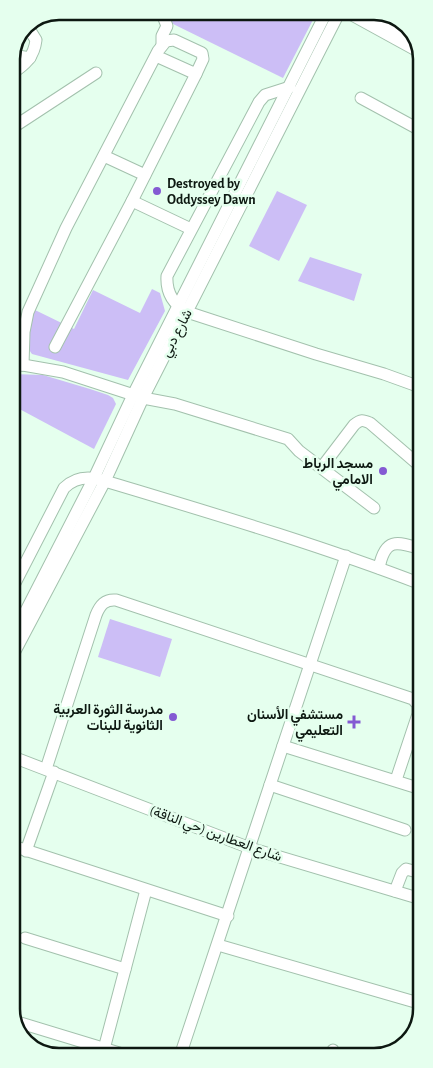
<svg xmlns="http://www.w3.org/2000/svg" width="433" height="1068" font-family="'Alegreya Sans',Vazirmatn,sans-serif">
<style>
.park{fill:#ccbef6}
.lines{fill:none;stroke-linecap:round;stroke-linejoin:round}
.minor-casing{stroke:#a3c1ad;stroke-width:13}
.major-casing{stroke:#a3c1ad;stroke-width:16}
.minor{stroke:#fff;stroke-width:11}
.major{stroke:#fff;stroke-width:14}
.poi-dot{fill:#845ad3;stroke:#e5ffee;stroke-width:2}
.labels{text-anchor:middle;stroke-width:5;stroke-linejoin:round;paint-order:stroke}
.poi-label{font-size:14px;font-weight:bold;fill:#0d1811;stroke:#e5ffee;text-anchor:end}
.street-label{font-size:14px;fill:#0d1811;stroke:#e5ffee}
.rim{fill:none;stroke:#0d1811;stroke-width:2.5}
</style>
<rect width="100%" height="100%" fill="#e5ffee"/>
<g class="park">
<polygon points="162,11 317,11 317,12 283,78 167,21"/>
<polygon points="277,191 307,205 279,261 249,246"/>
<polygon points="310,257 362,274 354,301 298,281"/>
<path d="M 152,289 L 160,293 L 165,311 L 128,380 L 32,354 C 23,343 29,322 35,310 L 74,329 L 93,290 L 140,313 Z"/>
<polygon points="12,374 43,375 90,389 108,395 113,398 116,404 94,449 12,405"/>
<polygon points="110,619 172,639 160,677 98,657"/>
</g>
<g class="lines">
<g class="minor-casing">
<g id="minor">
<polyline points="161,11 167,26 162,36 162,45"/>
<polyline points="12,55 30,58"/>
<path d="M 11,74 C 25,65 34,57 36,40 L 31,32 L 23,30"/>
<path d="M 290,87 L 265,95 L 259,102 L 167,276 C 166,292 173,304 187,312 L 316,354 L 384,374 L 420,387"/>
<polyline points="361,98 420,130"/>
<polyline points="12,128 96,73"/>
<polyline points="104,156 145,175"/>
<polyline points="132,201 191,229"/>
<polyline points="55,347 132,201 196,74"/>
<polyline points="23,365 24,332 28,312 66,228 158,51 166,41 174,40 202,53 203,59 196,74 156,56"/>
<polyline points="12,366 23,365 63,372 143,398 175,404 288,439 299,451 374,508"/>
<path d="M 322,467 L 354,425 C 361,419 363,420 370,423 L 420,466"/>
<path d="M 379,568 C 385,538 396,541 421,549"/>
<path d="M 13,587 L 64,488 C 75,477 90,476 105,481 C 211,513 317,544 421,584"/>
<polyline points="13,636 94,478 133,395 327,11"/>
<polyline points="13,655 105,481 143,398 340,11"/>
<polyline points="283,746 421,789"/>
<polyline points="13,757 250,848 421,899"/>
<path d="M 46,769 L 96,615 C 100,605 105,599 116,600 L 413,699 L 418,705 L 418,714 L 396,780"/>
<polyline points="270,785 405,830"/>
<polyline points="13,846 228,916"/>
<polyline points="26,851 54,772"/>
<polyline points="13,878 14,876"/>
<polyline points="395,891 402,873 406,869 421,873"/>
<polyline points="25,938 125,969"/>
<polyline points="218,945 422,1004"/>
<polyline points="14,1021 129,1056"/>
<polyline points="104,1049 146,890"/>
<polyline points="331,1055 333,1050"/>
<polyline points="180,1056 346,556"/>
</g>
</g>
<g class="major-casing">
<g id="major">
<polyline points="348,11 419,50"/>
<polyline points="375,11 409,29"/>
</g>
</g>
<use href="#minor" class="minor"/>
<use href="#major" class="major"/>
</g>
<g class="poi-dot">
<circle cx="157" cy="191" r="5"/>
<circle cx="383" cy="471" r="5"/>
<circle cx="173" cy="717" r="5"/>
<path d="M351.5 714.5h5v5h5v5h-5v5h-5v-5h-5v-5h5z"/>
</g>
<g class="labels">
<g class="poi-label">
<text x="167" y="188" text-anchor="start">Destroyed by<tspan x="167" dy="16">Oddyssey Dawn</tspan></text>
<text x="373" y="468">مسجد الرباط<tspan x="373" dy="16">الامامي</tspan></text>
<text x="163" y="714">مدرسة الثورة العربية<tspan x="163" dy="16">الثانوية للبنات</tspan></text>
<text x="343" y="719">مستشفي الأسنان<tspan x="343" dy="16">التعليمي</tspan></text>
</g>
<g class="street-label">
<text transform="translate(176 333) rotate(-63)" y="5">شارع دبي</text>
<text transform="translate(216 833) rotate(20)" y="5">شارع العطارين (حي الناقة)</text>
</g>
</g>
<path d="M0 0H433V1068H0ZM59 20H374A39 39 0 0 1 413 59V1009A39 39 0 0 1 374 1048H59A39 39 0 0 1 20 1009V59A39 39 0 0 1 59 20Z" fill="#e5ffee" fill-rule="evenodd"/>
<path class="rim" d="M59 20H374A39 39 0 0 1 413 59V1009A39 39 0 0 1 374 1048H59A39 39 0 0 1 20 1009V59A39 39 0 0 1 59 20Z"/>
</svg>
